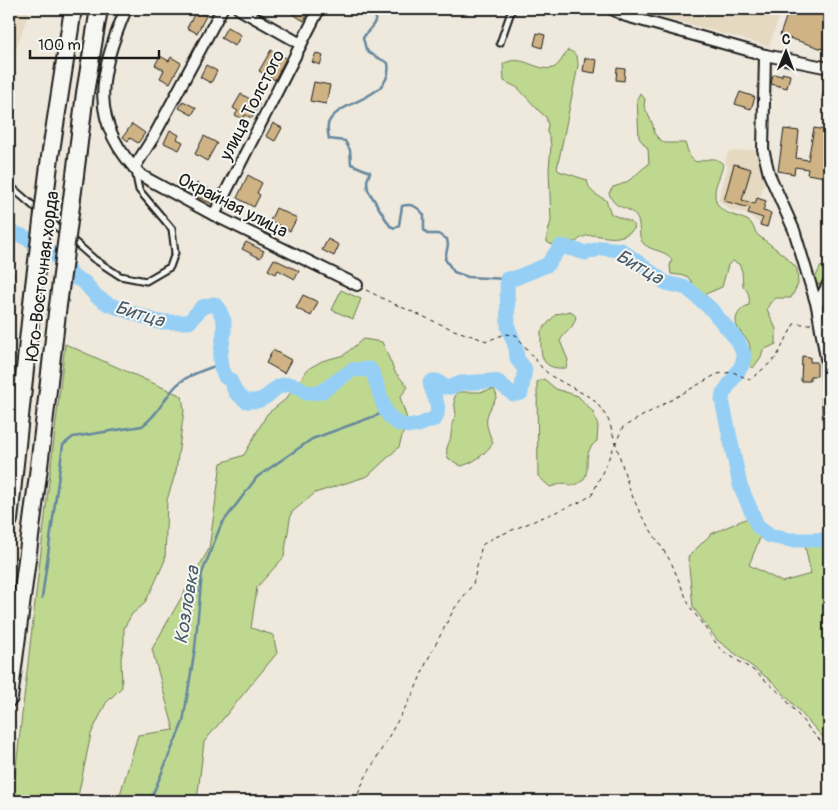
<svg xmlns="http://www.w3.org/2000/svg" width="838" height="810" font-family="Pangolin,sans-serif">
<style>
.built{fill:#e5d9c2}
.green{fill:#bfd88f;stroke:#6e7a56}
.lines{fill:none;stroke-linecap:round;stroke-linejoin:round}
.stream{stroke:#65879f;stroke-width:2.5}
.river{stroke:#96cff6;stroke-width:15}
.building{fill:#d0b385;stroke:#1c1c1c}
.service-casing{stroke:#1c1c1c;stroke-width:9}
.minor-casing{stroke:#1c1c1c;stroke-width:14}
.primary-casing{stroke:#1c1c1c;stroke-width:20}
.path{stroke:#1c1c1c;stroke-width:1;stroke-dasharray:4 4;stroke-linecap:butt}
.service{stroke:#f6f6f2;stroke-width:5}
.minor{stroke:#f6f6f2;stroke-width:10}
.primary{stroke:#f6f6f2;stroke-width:16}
.primary-bridge-casing{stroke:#1c1c1c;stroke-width:20;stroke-linecap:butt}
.primary-bridge{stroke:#f6f6f2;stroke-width:16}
.labels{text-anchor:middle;stroke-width:4;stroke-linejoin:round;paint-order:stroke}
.street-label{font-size:18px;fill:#1c1c1c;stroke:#f6f6f2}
.water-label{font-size:19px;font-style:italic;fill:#475b68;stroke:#f6f6f2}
</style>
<rect width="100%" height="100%" fill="#eee9dc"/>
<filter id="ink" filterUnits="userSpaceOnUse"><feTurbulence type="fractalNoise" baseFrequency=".02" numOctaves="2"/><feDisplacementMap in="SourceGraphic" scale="10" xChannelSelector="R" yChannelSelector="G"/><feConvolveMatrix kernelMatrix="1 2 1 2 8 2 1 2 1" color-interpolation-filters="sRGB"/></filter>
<g filter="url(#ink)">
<g class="built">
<polygon points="9,9 30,9 9,70"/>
<polygon points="633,9 782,9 769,46"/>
<polygon points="758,149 760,166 763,166 765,179 760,198 767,200 760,224 746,213 730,210 718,200 728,165 725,164 728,152"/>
</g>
<g class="green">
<path d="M 568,50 C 576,53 578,57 578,66 L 557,169 L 559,171 L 587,180 C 589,192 596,195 606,200 L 611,214 L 631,222 L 635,228 C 612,250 594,224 576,242 L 560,242 L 554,246 L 547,242 L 547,235 L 551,221 L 549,169 L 551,146 L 550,139 L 547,132 L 548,125 L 546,117 L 540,112 L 518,88 L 504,81 L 503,64 C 522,53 536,72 553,68 C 559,66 564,55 568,50 Z"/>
<path d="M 640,93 L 645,99 L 644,106 L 653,125 L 654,133 L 659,139 L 665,143 L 685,143 L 690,157 L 696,162 C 708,160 714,155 723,164 C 722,174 715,183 715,193 C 714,217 742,214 751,223 C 754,227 755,233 759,236 C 773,247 786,255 797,269 L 798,284 L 791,298 L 776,298 L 770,303 L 767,309 L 776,329 L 776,344 L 763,350 L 761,357 L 753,368 L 748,363 C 750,356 751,350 749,343 C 747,338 742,335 739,330 C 732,320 738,309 749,305 C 750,297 749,292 743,286 L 742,271 L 739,264 L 733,261 L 728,265 L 722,287 L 708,293 L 701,294 L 687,276 L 671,274 L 670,266 L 672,259 C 663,249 653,252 644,244 C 636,237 643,224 635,215 C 625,204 615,211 609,193 L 613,187 C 633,182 633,175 649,164 L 648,149 L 639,138 L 637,99 Z"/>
<polygon points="821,266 829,270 823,286 813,282"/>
<polygon points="341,290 361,299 353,319 332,310"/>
<path d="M 571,311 L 576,317 C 573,330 566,330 560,341 L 568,360 L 566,368 C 538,370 541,353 541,331 L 556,314 Z"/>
<polygon points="363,339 382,342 395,372 408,387 400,397 407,419 399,447 368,476 315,493 291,513 284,557 257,587 251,628 273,635 277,653 204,742 197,801 118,801 138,735 174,730 152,649 209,549 221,463 244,455 267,414 286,399 308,369 322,361 344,355"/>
<polygon points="65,344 182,396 184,410 176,471 167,500 165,560 152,589 144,604 132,614 124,628 124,643 121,658 122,687 106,703 91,734 77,801 12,801"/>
<path d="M 544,379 L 556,389 L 578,396 L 593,412 L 598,426 L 597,441 C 576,456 600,479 571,486 L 564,483 L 550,487 L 538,476 L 537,382 Z"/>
<path d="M 494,389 L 497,396 C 485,418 483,419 493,443 C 485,454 474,463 461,466 L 448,458 C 444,446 450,445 451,435 C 452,425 451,424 456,415 L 454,399 L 457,392 L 480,392 Z"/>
<polygon points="750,517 762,533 749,565 782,582 811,574 805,546 829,544 829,744 774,683 717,640 693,607 688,557 711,534"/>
</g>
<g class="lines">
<g class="stream">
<path d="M 375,9 C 379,23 370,27 363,38 L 366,49 L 369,53 L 388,63 C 394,98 342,100 330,120 C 326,125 328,133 329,139 L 345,141 L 350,150 L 351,164 L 370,172 L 367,181 L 368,190 L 390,226 L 395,228 L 399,225 L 402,206 C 412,203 418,207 424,215 L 424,230 L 428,234 L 438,234 L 447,239 L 448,245 L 445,259 L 454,272 L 468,277 L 507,279"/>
<polyline points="9,286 14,274"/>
<path d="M 42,598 L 63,445 L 73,437 L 142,426 C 157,416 163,400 175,387 C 186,375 205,370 220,364"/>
<polyline points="150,801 183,722 195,648 202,573 221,525 257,477 312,439 386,412"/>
</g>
<path class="river" d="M 9,231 C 14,234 19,234 24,237 C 37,242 45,255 60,257 L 73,277 L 84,282 L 96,296 L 108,304 L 158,322 L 189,322 L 202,307 L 214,304 L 218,307 L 224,321 L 224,332 L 220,358 L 221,368 L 225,377 L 230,380 L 236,393 L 246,401 C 252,401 257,402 262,399 C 267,397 271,393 275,389 C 286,381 297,384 306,393 L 321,392 L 352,370 L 370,369 C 384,388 377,427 413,426 C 420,426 428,420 435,419 C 442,406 433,396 430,383 L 433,381 L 437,381 L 445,387 L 451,387 L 461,383 L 492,381 L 498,382 L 513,394 L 521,393 L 525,369 L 517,359 L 516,348 L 508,327 L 507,279 L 515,278 L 547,265 L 561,246 L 586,253 L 601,248 L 621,250 L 666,283 L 687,288 L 711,309 L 738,341 L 744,355 L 742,365 L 723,394 L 722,400 L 740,485 L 758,527 L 770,536 L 790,540 L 823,540 L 829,538"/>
</g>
<g class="building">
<polygon points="293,9 310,9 304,21 291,13"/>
<polygon points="789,9 829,9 829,51 780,35"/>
<polygon points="196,11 206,16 197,33 187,28"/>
<polygon points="227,27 241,35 235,46 221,38"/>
<polygon points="537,33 545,35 542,48 534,45"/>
<polygon points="271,50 286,58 275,80 259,71"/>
<polygon points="316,53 323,56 320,65 312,62"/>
<polygon points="160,56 169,61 171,57 181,63 170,83 160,78 164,70 155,65"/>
<polygon points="585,58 597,60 595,73 583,71"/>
<polygon points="206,65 217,71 211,83 200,77"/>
<polygon points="617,68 625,69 624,81 616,80"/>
<polygon points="782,73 790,75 787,88 771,84 773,74 782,76"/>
<polygon points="827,79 829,80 829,100 822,98"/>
<polygon points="314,82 330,85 326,104 310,101"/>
<polygon points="740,92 755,97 751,109 735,104"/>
<polygon points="241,94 259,104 252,118 245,115 243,119 235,115 238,111 233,108"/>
<polygon points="183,101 196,108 192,115 179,108"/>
<polygon points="273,123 282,128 275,141 266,136"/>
<polygon points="132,124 145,133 138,143 130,138 128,141 123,137"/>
<polygon points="814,128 829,131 829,149 825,177 807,174 808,169 795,167 794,174 778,171 784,129 799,131 796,158 808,160"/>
<polygon points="170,130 179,135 177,139 183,142 179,150 164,143"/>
<polygon points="204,136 217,143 207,161 195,154"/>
<polygon points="734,164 751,169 742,200 755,204 757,198 766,201 763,211 771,213 767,227 760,225 763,218 748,213 750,208 724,201"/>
<polygon points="248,175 262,183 257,193 260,195 254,207 237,198"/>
<polygon points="197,183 217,193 212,204 191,194"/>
<polygon points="276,208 297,218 290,231 270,221"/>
<polygon points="328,239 339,245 334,256 322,250"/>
<polygon points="246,242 264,251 260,258 242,249"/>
<polygon points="274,259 299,271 295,279 278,270 276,274 268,270"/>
<polygon points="303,295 318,302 311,316 296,308"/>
<polygon points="273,350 291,360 284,373 266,363"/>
<polygon points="802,356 810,357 810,362 817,362 817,376 810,376 810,381 801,381"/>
</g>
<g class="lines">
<g class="service-casing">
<g id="service">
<polyline points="500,43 512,9"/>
<polyline points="9,185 39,211"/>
<polyline points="45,217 64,233"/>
<polyline points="70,238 94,259 120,276 146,281 170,267 175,253 172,229 139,190 135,171"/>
</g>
</g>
<g class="minor-casing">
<g id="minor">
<path d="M 126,9 C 99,74 87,122 142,176 L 214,215 L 357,285"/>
<polyline points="239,9 301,44"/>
<polyline points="612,9 626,16 765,55 829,68"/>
<polyline points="765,55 763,149 769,174 794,230 817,306 827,364 829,418"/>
<polyline points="134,168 154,136 222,9"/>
<polyline points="214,215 319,9"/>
<polyline points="817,306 829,282"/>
</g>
</g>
<g class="primary-casing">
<g id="primary">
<polyline points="50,157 73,9"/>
<polyline points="75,175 85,93 99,9"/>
<polyline points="9,520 33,294"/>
<polyline points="9,698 38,475 57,313"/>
</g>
</g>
<g class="path">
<polyline points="366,290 392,303 454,330 487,341 505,334 516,335 542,368 551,376 593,399 602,410 609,421 630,491 641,515 671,562 690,607 721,650 756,672 783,696 811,731 829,749"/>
<polyline points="355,801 364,780 414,692 427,661 454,609 473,584 482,545 493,538 580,502 592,495 623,427 717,374 733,372 750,380 776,358 794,324 811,324"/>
</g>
<use href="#service" class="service"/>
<use href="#minor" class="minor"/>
<use href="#primary" class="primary"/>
<g class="primary-bridge-casing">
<g id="primary-bridge">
<polyline points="33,294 50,157"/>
<polyline points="57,313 75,175"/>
</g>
</g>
<use href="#primary-bridge" class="primary-bridge"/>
</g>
</g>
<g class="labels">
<g class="street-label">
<text transform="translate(252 105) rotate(-63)" y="6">улица Толстого</text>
<text transform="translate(233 205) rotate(27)" y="6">Окрайная улица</text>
<text transform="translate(42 276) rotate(-83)" y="6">Юго-Восточная хорда</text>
</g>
<g class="water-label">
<text transform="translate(640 266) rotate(30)" y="7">Битца</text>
<text transform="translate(140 313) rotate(17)" y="7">Битца</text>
<text transform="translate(186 605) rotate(-81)" y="7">Козловка</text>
</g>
</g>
<rect width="838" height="810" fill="none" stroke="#f6f6f2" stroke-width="30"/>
<rect x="15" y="15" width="808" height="780" fill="none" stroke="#1c1c1c" stroke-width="2" filter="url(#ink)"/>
<g transform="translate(786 52) rotate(1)" stroke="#f6f6f2" stroke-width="4" paint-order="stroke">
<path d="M0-4L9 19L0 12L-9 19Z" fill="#1c1c1c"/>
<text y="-8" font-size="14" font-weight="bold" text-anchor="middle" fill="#1c1c1c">С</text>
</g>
<path d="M30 50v8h129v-8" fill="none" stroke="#1c1c1c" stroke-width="2.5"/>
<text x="38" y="50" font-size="15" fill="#1c1c1c" stroke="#f6f6f2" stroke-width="4" paint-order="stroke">100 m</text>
</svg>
